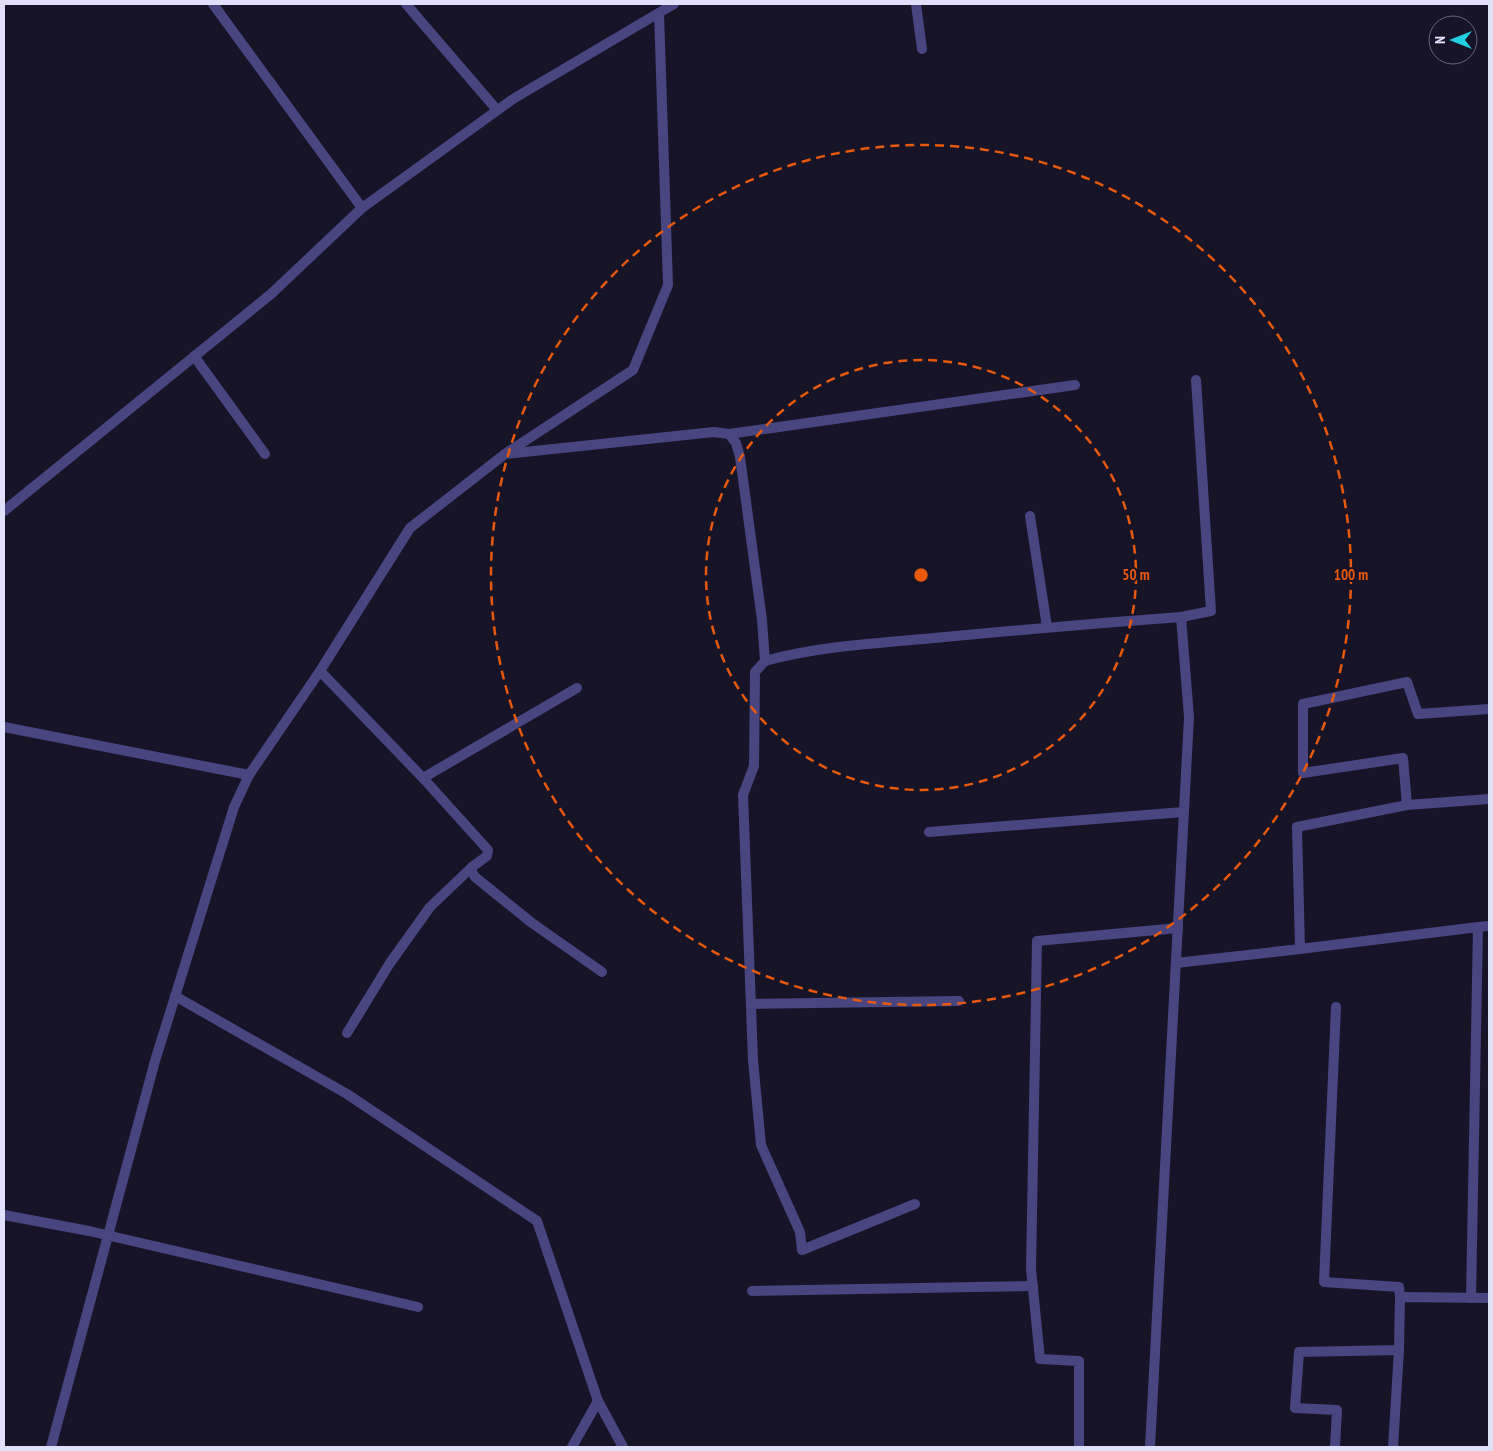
<svg xmlns="http://www.w3.org/2000/svg" width="1493" height="1451" font-family="'PT Sans Narrow',sans-serif">
<style>
.lines{fill:none;stroke-linecap:round;stroke-linejoin:round}
.minor{stroke:#484580;stroke-width:10}
.ring{fill:none;stroke:#e8590c;stroke-width:2.5;stroke-dasharray:9 6}
.centre{fill:#e8590c;stroke:#171428;stroke-width:2.5}
.ring-label{font-size:15px;text-anchor:middle;font-weight:bold;fill:#e8590c;stroke:#171428;stroke-width:4;stroke-linejoin:round;paint-order:stroke}
</style>
<rect width="100%" height="100%" fill="#171428"/>
<g class="lines">
<g class="minor">
<polyline points="213,4 362,208"/>
<polyline points="406,4 497,110"/>
<polyline points="916,4 922,49"/>
<polyline points="194,356 265,454"/>
<polyline points="729,434 1075,385"/>
<path d="M 505,454 L 714,432 L 729,434 L 736,443 L 740,457 L 762,620 L 765,661 C 820,646 878,643 934,638 C 1017,630 1099,623 1181,617 L 1189,717 L 1150,1447"/>
<polyline points="4,511 271,294 362,208 513,99 674,4"/>
<polyline points="1030,516 1047,627"/>
<polyline points="1181,617 1211,611 1196,380"/>
<polyline points="765,661 755,672 754,766 743,795 753,1060 761,1145 800,1232 802,1250 915,1204"/>
<polyline points="320,671 423,778 488,850 487,856 472,867 472,872 475,877 532,923 602,972"/>
<polyline points="4,727 249,775"/>
<polyline points="423,778 577,688"/>
<polyline points="1407,805 1489,799"/>
<polyline points="929,832 1184,812"/>
<polyline points="1478,927 1300,949 1297,827 1407,805 1403,758 1303,773 1303,704 1407,682 1418,714 1489,709"/>
<polyline points="1176,963 1300,949"/>
<polyline points="175,996 347,1094 537,1221 598,1401 623,1447"/>
<polyline points="751,1004 959,1001"/>
<polyline points="1336,1007 1324,1282 1399,1287 1400,1297"/>
<polyline points="347,1033 390,963 430,907 472,867"/>
<polyline points="4,1215 89,1231 418,1307"/>
<polyline points="752,1291 1033,1286"/>
<polyline points="1471,1298 1478,927 1489,926"/>
<polyline points="51,1447 155,1061 234,807 249,775 320,671 410,528 505,454 633,370 668,285 659,13"/>
<polyline points="572,1447 598,1401"/>
<polyline points="1079,1447 1079,1361 1040,1359 1031,1269 1037,941 1178,928"/>
<polyline points="1335,1447 1337,1410 1295,1408 1299,1352 1399,1350 1400,1297 1489,1298"/>
<polyline points="1393,1447 1399,1350"/>
</g>
</g>
<g class="ring">
<circle cx="921" cy="575" r="215"/>
<circle cx="921" cy="575" r="430"/>
</g>
<circle cx="921" cy="575" r="8" class="centre"/>
<g class="ring-label">
<text x="1136" y="580">50 m</text>
<text x="1351" y="580">100 m</text>
</g>
<rect width="1493" height="1451" fill="none" stroke="#e2dffb" stroke-width="10"/>
<g transform="translate(1453 40) rotate(270)"><circle r="24" fill="#171428" stroke="#68657c"/>
<path d="M0-4L9 19L0 12L-9 19Z" fill="#24cee1"/>
<text y="-8" font-size="14" font-weight="bold" text-anchor="middle" fill="#e2dffb">N</text>
</g>
</svg>
